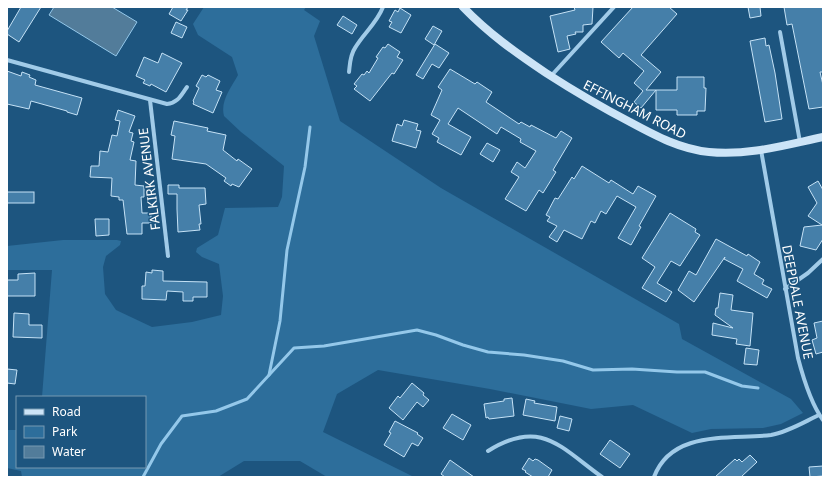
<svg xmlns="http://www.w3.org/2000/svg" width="830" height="484" font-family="'Noto Sans',sans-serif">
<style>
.green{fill:#2d6e9b}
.water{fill:#527c9a;stroke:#94c8ea}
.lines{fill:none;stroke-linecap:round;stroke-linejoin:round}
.stream{stroke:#94c8ea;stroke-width:3}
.building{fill:#457fa9;stroke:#c5e2f6}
.street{stroke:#a1cbe8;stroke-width:4}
.secondary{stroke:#cce4f7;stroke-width:8}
.labels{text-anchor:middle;stroke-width:3;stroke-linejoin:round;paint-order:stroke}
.street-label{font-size:13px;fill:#fff;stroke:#1d557f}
</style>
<rect width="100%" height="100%" fill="#1d557f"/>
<path class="green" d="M 204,7 L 306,7 L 304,10 L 320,21 L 314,36 L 340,121 L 441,188 L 679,324 L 682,339 L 791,399 L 803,413 L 781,424 L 763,428 L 711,429 L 692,433 L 633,405 L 591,409 L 490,389 L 378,370 L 337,394 L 323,432 L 414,477 L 327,477 L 300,461 L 244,461 L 218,477 L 22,477 L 21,471 L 7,468 L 7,430 L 17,430 L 17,467 L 145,467 L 145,397 L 42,397 L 52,270 L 7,270 L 7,246 L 63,240 L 117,240 L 121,241 L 120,245 L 106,256 L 103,267 L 105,294 L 116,310 L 152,327 L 192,322 L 221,315 L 223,296 L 219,264 L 202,257 L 196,252 L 197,248 L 218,235 L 225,208 L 278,207 L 282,197 L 284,166 L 241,132 L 224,116 C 220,101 231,88 238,75 L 232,57 L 198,35 L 193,24 Z"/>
<polygon class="water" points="54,7 112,7 137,22 116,56 49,15"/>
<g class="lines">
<g class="stream">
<polyline points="269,375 280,321 287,250 305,167 310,127"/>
<polyline points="143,477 161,444 182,416 216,411 247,399 294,348 324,346 417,330 436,335 463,345 488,352 524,355 563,361 593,370 632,369 677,372 705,372 742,386 758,388"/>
</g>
</g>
<g class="building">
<polygon points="21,7 41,7 19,42 7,34 7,31"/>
<polygon points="173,7 188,7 186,10 188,10 181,21 169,14"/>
<polygon points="574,7 593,7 592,24 583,25 583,32 575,32 576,34 567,36 570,49 558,52 550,16 575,10"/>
<polygon points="633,7 669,7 677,14 641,55 661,72 646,90 656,90 641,108 634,102 643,91 634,83 644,71 623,53 619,58 601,42"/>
<polygon points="748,7 760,7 761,16 750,18"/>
<polygon points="784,7 823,7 823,72 820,72 823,85 823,107 809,109 792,24 787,25"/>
<polygon points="400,8 411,15 401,33 389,27 392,22 389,21 395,10 398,12"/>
<polygon points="343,16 357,25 352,34 337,25"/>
<polygon points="176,22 187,27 182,38 171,33"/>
<polygon points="433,26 442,31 434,45 425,39"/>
<polygon points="765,38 766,46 769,45 775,73 782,119 765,122 750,41"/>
<polygon points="388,44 400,52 397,57 403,60 394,74 392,73 370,101 354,89 357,86 354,84 362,74 364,75 367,71 369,73 378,58 376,57 383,47 385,48"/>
<polygon points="435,44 449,53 439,68 432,64 423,79 416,75"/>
<polygon points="162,53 182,63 166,92 151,84 150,86 143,83 145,80 136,76 144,57 158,63"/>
<polygon points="450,69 475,84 477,82 492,92 486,102 519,124 521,122 530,127 531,125 556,138 561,131 572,138 553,170 556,172 543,193 539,190 526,211 505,199 519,177 511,172 517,162 525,168 536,151 520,142 521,139 501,127 497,134 458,108 448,124 471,137 461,155 437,142 439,138 432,134 440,120 431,115 442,90 438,87"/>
<polygon points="7,71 21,76 22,72 30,75 29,77 36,80 35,85 82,98 77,115 67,112 67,111 31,101 29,109 7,104"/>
<polygon points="202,75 206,77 208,75 220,81 216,90 222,92 213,113 193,104 194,102 193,101 199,88 196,86"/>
<polygon points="677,77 704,77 704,88 706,88 705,111 697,111 697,115 677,115 677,110 656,110 656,90 677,90"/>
<polygon points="118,110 135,116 129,132 133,133 131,141 134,142 130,160 136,161 135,185 144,186 144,197 141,197 142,213 151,213 151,223 142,223 142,234 127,234 123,200 119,200 119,197 111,196 112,178 90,177 91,166 99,166 100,151 108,152 112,135 117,136 120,121 115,120"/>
<polygon points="404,120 418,124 416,130 421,131 416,148 392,141 397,124 402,126"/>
<polygon points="174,121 208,128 207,131 226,135 223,150 237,161 238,159 252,169 239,187 232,184 231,186 224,181 226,178 206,164 172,159 175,136 171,135"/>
<polygon points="487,143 500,150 493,162 480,154"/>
<polygon points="582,166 609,183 611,180 633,194 638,186 656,196 639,226 641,227 631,245 618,238 636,207 617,196 606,214 601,211 595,223 591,221 582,239 564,230 557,242 549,237 557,226 547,221 550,217 546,215 555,198 558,199 572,177 574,179"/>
<polygon points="818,181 823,190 823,239 816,250 800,246 804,227 822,225 808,216 817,203 808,187"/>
<polygon points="168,185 179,185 179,188 205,188 206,204 199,205 201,224 199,224 200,230 178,232 177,209 177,194 168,194"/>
<rect x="7" y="192" width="27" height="11"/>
<polygon points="670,213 696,229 695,232 700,235 680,266 671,261 657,283 672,292 666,302 642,288 655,267 642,258"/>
<polygon points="95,219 109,219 109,235 96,236"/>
<polygon points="716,239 747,256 748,254 760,262 754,274 764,280 762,284 772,289 767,298 737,281 743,269 724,259 725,257 694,302 678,290 689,271 696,275"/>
<polygon points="152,270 163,271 163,281 207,282 207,297 193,297 193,301 183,301 183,292 167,291 166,300 142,299 142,286 145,286 146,272 152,273"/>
<polygon points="35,273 35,296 7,296 7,280 18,280 18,274"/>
<polygon points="720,293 733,295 731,310 753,313 750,346 736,344 737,339 712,335 713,323 733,328 715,315 716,308 718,308"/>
<polygon points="14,313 29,314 29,325 42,325 42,338 13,337"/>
<polygon points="823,321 823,352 816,354 812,340 817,338 814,323"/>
<polygon points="746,348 759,350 757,365 744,364"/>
<polygon points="7,369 17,370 15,384 7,383"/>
<polygon points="412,383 424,393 423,395 429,400 423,407 417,402 403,420 389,408 398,396 400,398"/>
<polygon points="512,398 514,416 489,419 488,417 486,418 484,404 504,401 504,399"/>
<polygon points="526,399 535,401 534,403 557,407 555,421 523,415"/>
<polygon points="452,414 471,425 463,440 443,428"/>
<polygon points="560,416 572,419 569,431 557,428"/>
<polygon points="395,421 418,433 417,434 423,438 418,446 412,443 404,457 384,445 391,433 389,432"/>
<polygon points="610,440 630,454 620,468 600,454"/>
<polygon points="750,455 757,462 741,477 715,477 735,459 737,461 739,459 742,462"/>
<polygon points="529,458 533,461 535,459 538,460 552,470 548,477 533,477 525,472 526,471 522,469"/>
<polygon points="450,460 474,477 445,477 441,474"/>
<polygon points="823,466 823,476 810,477 809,467"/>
</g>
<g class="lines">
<g class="street">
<polyline points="780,32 800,142"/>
<path d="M 7,60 L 167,104 C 178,103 181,95 187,87"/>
<path d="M 349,72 C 350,64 350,55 355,48 C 363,34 377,23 383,7"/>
<polyline points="551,76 614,7"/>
<polyline points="150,100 168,256"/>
<path d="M 761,150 L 798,358 C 803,377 811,404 823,420"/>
<polyline points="785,289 808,273 823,259"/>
<path d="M 488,451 C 541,418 560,447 602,477"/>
<path d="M 654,477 C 672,429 731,440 771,435 C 788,432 804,422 819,415"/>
</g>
<path class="secondary" d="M 463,7 C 488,33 516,53 546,73 C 574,91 601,107 630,122 C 656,136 680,149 709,152 C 748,156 785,145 823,137"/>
</g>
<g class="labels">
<g class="street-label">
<text transform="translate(635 109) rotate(27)" y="5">EFFINGHAM ROAD</text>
<text transform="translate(149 179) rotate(-97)" y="5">FALKIRK AVENUE</text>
<text transform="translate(798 302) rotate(79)" y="5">DEEPDALE AVENUE</text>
</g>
</g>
<rect width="830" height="484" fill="none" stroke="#ffffff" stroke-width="16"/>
<rect x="16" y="396" width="130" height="72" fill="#1d557f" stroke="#7799b2"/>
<rect x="24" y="409" width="20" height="6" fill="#cce4f7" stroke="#7799b2"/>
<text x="52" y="416" font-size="12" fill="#ffffff">Road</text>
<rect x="24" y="426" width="20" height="12" fill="#2d6e9b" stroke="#7799b2"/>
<text x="52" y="436" font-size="12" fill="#ffffff">Park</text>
<rect x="24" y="446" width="20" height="12" fill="#527c9a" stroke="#7799b2"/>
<text x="52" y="456" font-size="12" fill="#ffffff">Water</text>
</svg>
